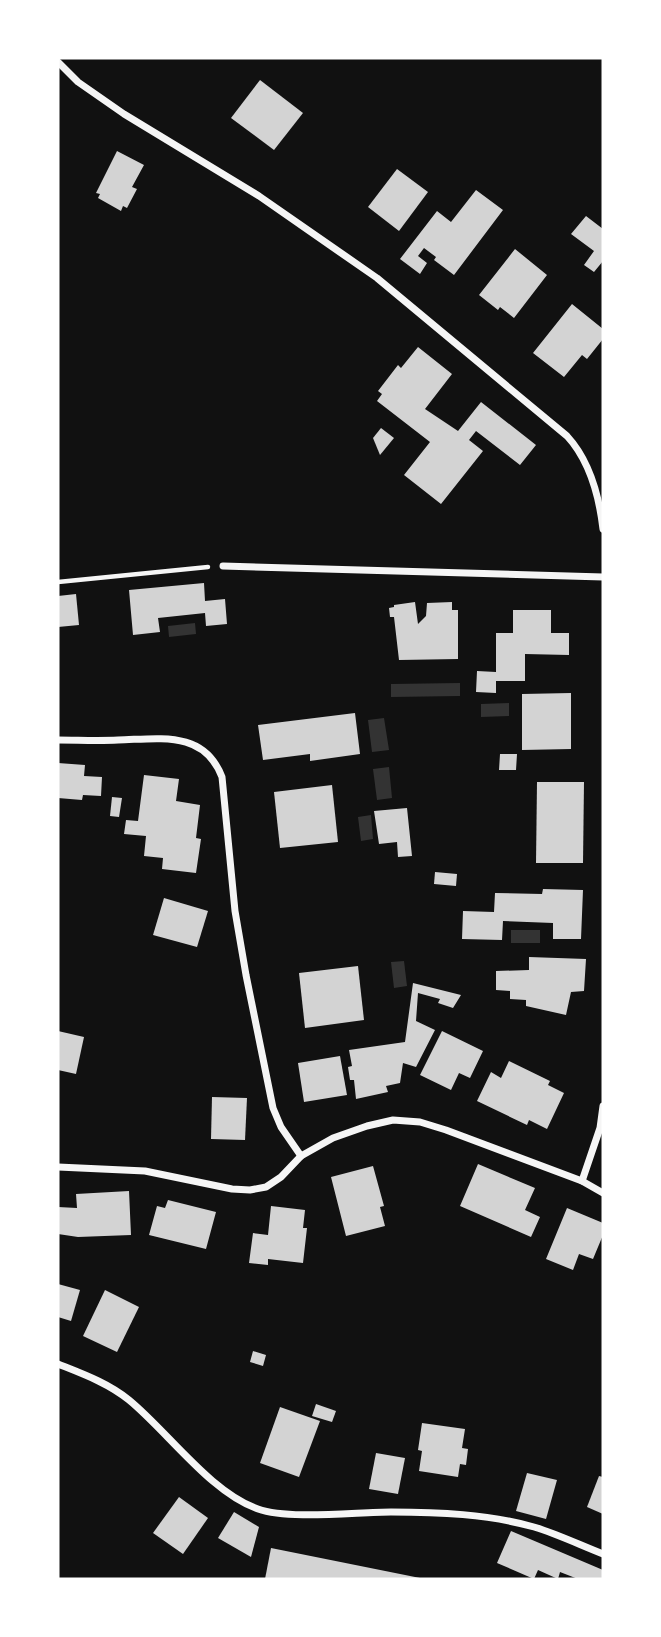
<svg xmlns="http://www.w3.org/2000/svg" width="661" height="1637" font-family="Lato,sans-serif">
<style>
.water{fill:#333}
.building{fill:#d3d3d3}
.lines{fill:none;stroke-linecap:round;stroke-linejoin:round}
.path{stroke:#f5f5f5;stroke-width:4.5}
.minor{stroke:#f5f5f5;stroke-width:7}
</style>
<rect width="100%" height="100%" fill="#111"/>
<g class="water">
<polygon points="195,623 196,634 169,637 168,626"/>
<polygon points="460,683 460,696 391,697 391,684"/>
<polygon points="509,703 509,716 481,717 481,704"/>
<polygon points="384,718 389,750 372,752 368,720"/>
<polygon points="389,767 392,798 377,800 373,769"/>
<polygon points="371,815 373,839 361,841 358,817"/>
<rect x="511" y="930" width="29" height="13"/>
<polygon points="404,961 407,986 394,988 391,962"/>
</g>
<g class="building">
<polygon points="260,80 303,113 274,150 231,118"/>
<polygon points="117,151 144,165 132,187 137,189 127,208 123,206 121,211 98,198 100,194 96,193"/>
<polygon points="397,169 428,192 399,231 368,207"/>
<polygon points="476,190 503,210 454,275 434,260 436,257 424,248 418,256 427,263 420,274 400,259 437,211 451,222"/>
<polygon points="586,216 603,229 603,261 594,272 584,265 594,251 571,234"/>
<polygon points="515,249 547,275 514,318 500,307 498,310 479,295"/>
<polygon points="572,304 603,329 603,339 587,359 582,355 564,377 533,353"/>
<polygon points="418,347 452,374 425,409 458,431 481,402 536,445 520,465 476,431 469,440 483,451 441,504 404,475 430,442 377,401 382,394 378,391 398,365 401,368"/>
<polygon points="381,428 394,438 380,455 373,438"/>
<polygon points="204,583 205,601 225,599 227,624 206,626 205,613 158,618 160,632 133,635 129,590"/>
<polygon points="76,594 79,625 58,627 58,596"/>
<polygon points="415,602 418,624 426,616 427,603 452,602 452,610 458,610 458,659 399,660 394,617 390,617 389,608 394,607 394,605"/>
<polygon points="513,610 551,610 551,633 569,633 569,655 525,654 525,681 496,681 496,693 476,692 477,671 496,672 496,633 513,633"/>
<polygon points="571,693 571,749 522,750 522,694"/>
<polygon points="355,713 360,754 310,761 310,754 263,760 258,725"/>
<polygon points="500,754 517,754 516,770 499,770"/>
<polygon points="58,763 85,765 84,776 102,777 101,796 83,795 82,800 58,798"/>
<polygon points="144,775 179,779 176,801 200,805 196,838 201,839 196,873 162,869 163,858 144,856 146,836 124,834 126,820 138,821"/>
<polygon points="537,782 584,782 583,863 536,863"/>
<polygon points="332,785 338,842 280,848 274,792"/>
<polygon points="112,797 122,798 119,817 110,816"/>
<polygon points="407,808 412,856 398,857 397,842 379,844 374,811"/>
<polygon points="435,872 457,874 456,886 434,884"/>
<polygon points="543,889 583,890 581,939 553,939 553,923 503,921 502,940 462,939 463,911 494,912 495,893 542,894"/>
<polygon points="164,898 208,911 197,947 153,935"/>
<polygon points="529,957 586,959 584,991 571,992 566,1015 526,1006 526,1000 510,999 510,991 496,990 496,971 529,970"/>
<polygon points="358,966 364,1020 305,1028 299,973"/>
<polygon points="413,983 461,995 453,1008 438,1003 440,999 418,993 416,1021 435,1030 416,1067 403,1063 400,1083 386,1086 388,1092 356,1099 354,1080 350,1080 348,1067 352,1066 349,1050 405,1042"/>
<polygon points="58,1031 84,1037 76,1074 58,1070"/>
<polygon points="442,1031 483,1051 470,1078 459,1073 451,1090 420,1075"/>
<polygon points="340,1056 347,1095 304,1102 298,1063"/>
<polygon points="509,1061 550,1081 548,1085 564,1093 547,1129 529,1120 527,1125 477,1101 491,1072 501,1078"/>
<polygon points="212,1097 247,1098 245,1140 211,1139"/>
<polygon points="478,1164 535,1188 525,1210 540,1217 531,1237 460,1206"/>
<polygon points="373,1166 384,1206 380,1207 385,1226 346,1236 331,1177"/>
<polygon points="129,1191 131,1235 78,1237 58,1234 58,1207 77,1208 76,1194"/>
<polygon points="168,1200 216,1212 206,1249 149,1235 157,1206 165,1208"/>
<polygon points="271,1206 305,1210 303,1228 307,1228 303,1263 268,1259 268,1265 249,1263 253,1233 268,1235"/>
<polygon points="567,1208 603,1223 603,1235 593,1259 579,1254 573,1270 546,1259"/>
<polygon points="58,1284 80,1290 71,1321 58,1317"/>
<polygon points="105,1290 139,1307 117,1352 83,1336"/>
<polygon points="253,1351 266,1355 263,1366 250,1362"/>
<polygon points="316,1404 336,1411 332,1422 312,1416"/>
<polygon points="280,1407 320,1421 299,1477 260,1463"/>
<polygon points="422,1423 465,1429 462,1448 468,1449 466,1465 460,1464 458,1477 419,1471 422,1451 418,1450"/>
<polygon points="376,1453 405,1458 398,1494 369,1489"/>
<polygon points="527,1473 557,1480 546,1519 516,1511"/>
<polygon points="599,1476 603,1477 603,1514 587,1507"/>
<polygon points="179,1497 208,1518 183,1554 153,1533"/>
<polygon points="234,1512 259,1527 251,1557 218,1538"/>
<polygon points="511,1531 603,1570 603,1579 578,1579 560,1572 558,1579 538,1570 534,1579 497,1563"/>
<polygon points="271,1548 420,1578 420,1579 265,1579"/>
</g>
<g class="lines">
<polyline class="path" points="58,582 208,567"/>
<g class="minor">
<path d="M 58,62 L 78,82 L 124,114 L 259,196 L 377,278 L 567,436 C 590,461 599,495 603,529"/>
<polyline points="223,566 603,577"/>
<path d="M 58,740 C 78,740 98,741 118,740 C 160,739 204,730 222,777 L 235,911 L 246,975 L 273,1108 L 281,1127 L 301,1156"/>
<polyline points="58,1167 145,1171 232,1189 250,1190 266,1187 281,1177 301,1156 333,1138 367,1126 393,1120 420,1122 446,1130 582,1181 603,1193"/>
<polyline points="582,1181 600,1128 603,1106"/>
<path d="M 58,1364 C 83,1374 108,1383 129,1400 C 168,1432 211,1493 258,1509 C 289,1520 356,1512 391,1512 C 438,1512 488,1514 534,1527 C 557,1534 580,1545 603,1554"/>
</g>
</g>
<rect width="661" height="1637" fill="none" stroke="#ffffff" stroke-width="119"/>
</svg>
